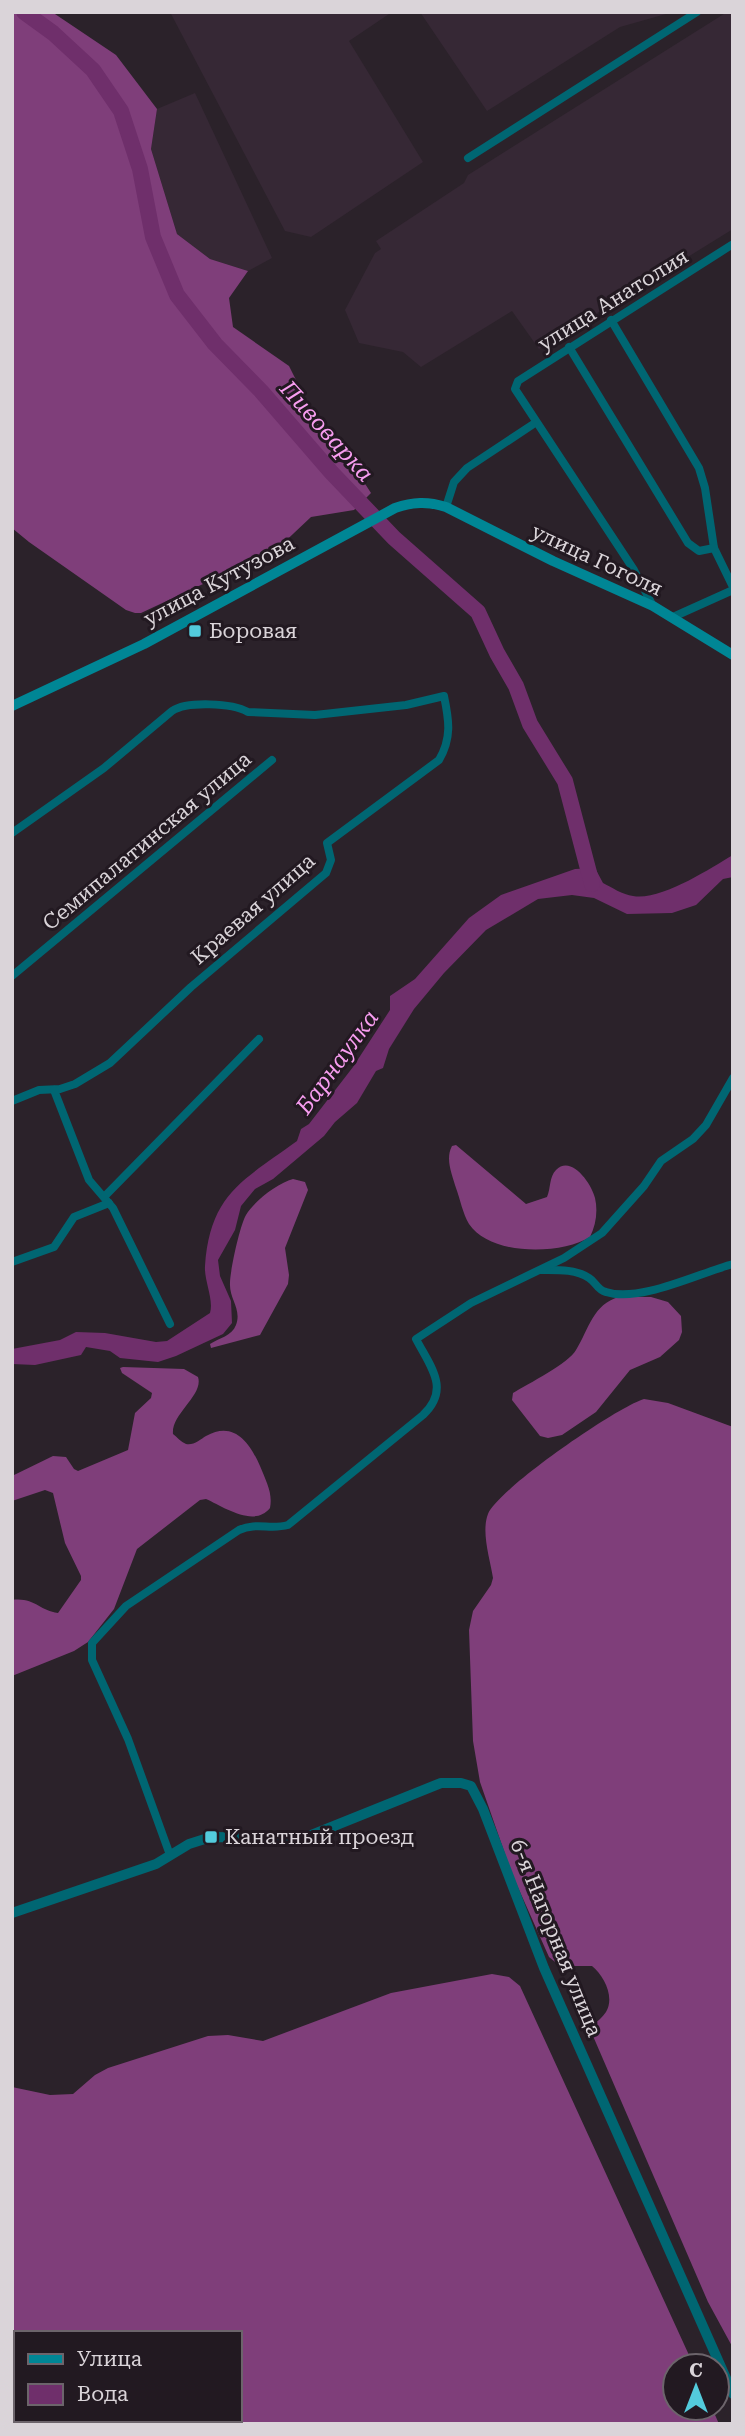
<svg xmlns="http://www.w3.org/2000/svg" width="745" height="2436" font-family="'Roboto Serif',serif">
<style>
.built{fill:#362835}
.forest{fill:#7f3e7a;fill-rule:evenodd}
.water{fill:#6f2f6b}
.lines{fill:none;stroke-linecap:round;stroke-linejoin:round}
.river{stroke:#6f2f6b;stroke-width:16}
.minor{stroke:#006672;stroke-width:8}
.tertiary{stroke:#006672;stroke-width:10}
.secondary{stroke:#008695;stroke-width:10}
.poi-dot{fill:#53cbdc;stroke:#221921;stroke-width:2.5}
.labels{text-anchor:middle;stroke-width:6;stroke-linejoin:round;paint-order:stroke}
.street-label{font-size:21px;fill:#dad4d9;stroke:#221921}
.poi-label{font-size:21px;fill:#dad4d9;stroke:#221921;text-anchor:start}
.water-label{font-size:23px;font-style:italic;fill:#f89df0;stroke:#221921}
</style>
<rect width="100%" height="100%" fill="#2b222a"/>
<g class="built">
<polygon points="170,12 392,12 349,41 423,162 311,237 285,231"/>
<polygon points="420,12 673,12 620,27 487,111"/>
<polygon points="727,12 733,13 733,229 539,349 512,311 421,367 403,352 359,343 345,310 375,253 381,249 376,241 464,183 468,175"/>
<polygon points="195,93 272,258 248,271 210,259 177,234 151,149 157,109"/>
</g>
<g class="forest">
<polygon points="12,12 52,12 116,55 157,109 151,149 177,234 210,259 248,271 229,298 233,327 289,366 337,462 351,462 371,493 354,510 311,517 276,550 141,613 135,613 126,610 29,542 12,528"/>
<path d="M 456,1145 L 526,1204 L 547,1197 C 551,1188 549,1177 556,1170 C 571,1154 592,1184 595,1198 C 598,1211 596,1225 590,1237 C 561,1255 490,1256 469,1224 C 463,1214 460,1199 456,1188 C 452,1174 445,1159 452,1146 Z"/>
<path d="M 293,1179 L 305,1182 L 308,1190 L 285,1248 L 289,1275 L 288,1284 L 260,1335 L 211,1348 L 210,1344 C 219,1338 232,1336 236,1325 C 242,1309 229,1299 230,1283 C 230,1271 240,1225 246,1215 C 254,1201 278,1183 293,1179 Z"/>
<path d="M 619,1297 L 651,1297 L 668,1302 L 681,1316 L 682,1332 L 679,1340 L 660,1357 L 630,1370 L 596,1412 L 562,1435 L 548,1438 L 540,1436 L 512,1400 L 513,1393 C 528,1384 569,1363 576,1350 C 589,1329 593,1304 619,1297 Z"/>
<path d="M 123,1367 L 184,1369 L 198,1377 C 204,1395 171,1414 173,1434 C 177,1437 181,1442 186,1444 C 193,1446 201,1439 206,1436 C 234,1420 250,1443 260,1466 C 266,1481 273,1493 270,1508 C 254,1528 224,1507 206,1499 L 200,1500 L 137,1549 L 114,1609 L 88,1642 L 74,1651 L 12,1676 L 12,1600 C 34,1597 40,1611 58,1613 L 81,1580 L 81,1576 L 65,1543 L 53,1493 L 45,1490 L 12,1501 L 12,1476 L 53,1456 L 66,1457 L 74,1469 L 78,1471 L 128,1450 L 135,1413 L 151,1398 L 152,1393 L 122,1373 L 120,1368 Z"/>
<path d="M 644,1399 L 668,1403 L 733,1427 L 733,2348 L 708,2302 L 593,2036 L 594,2025 C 597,2021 603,2017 606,2012 C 615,1997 604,1976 592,1966 L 560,1966 L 549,1957 L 512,1874 L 480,1782 L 473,1741 L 469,1630 L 473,1611 L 491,1585 L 493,1578 C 490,1559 481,1532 488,1514 C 498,1489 617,1407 644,1399 Z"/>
<path d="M 492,1974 L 509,1977 L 520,1986 L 694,2366 L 675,2366 L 675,2408 L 712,2408 L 719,2424 L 12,2424 L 12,2087 L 50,2095 L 73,2094 L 95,2075 L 108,2068 L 208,2036 L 228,2035 L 263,2041 L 391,1993 ZM 16,2333 L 240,2333 L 240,2420 L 16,2420 Z"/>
</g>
<path class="water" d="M 733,855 L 733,877 L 723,879 L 696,905 L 672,913 L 627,914 L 594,898 L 572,895 L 538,899 L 486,930 L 444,973 L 414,1009 L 389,1049 L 383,1068 L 376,1071 L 357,1103 L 335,1122 L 324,1136 L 273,1179 L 255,1189 L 241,1206 L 235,1230 L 218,1260 L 220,1276 L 231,1301 L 232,1323 L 223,1334 L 176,1356 L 158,1362 L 120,1358 L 110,1351 L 86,1347 L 81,1355 L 35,1365 L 12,1364 L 12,1349 L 60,1340 L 76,1332 L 105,1333 L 156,1342 L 167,1341 L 210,1313 C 214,1299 204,1281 205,1266 C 210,1193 244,1180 297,1141 L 301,1129 L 309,1124 L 353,1067 L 390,1010 L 390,996 L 415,979 L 469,918 L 501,895 L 575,869 L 595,868 L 603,883 C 611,887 623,895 633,896 C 661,901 709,869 733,855 Z"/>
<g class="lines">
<polyline class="river" points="24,12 53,33 93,70 121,111 140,169 153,237 177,295 215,344 261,391 331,472 394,538 478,612 497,653 516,686 530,724 565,781 592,884"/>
<g class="minor">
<polyline points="468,158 697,12"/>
<polyline points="611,320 699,468 705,488 714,548 733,587"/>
<polyline points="569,347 688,543 699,551 714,548"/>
<polyline points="446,507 454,482 467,468 535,423"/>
<polyline points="653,606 634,570 515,389 518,381 733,244"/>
<polyline points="673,617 733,590"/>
<path d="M 12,833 L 104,768 L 172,711 C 187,701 232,703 248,712 L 315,715 L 406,705 L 444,696 C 449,720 452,738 439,760 L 327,843 L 331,860 L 326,873 L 191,987 L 110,1063 L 75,1084 L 60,1089 L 39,1090 L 12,1101"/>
<polyline points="12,976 272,760"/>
<polyline points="54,1090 89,1180 113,1208 170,1324"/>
<polyline points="104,1197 259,1039"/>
<polyline points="12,1262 54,1247 74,1217 109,1203"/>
<path d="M 541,1270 C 557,1270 576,1269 589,1278 C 596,1282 597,1290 606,1292 C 640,1303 699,1273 733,1264"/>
<path d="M 170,1855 L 128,1739 L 92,1660 L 92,1643 L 126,1606 L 239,1530 C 257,1522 270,1530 288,1525 L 423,1415 C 451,1389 430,1366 416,1339 L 471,1303 L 564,1258 L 602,1233 L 644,1186 L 661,1161 L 693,1139 L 706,1125 L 733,1078"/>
</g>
<polyline class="tertiary" points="12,1913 156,1864 189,1844 211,1837 304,1838 441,1783 461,1783 471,1786 483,1809 544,1968 733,2394"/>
<path class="secondary" d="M 12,706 L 144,644 L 395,508 C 413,502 427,501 446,507 L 553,561 L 653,606 L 733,655"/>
</g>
<g class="poi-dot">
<rect x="188" y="624" width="14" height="14" rx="3.5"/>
<rect x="204" y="1830" width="14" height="14" rx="3.5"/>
</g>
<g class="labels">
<g class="street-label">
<text transform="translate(613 300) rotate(-32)" y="7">улица Анатолия</text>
<text transform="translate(597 560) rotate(25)" y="7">улица Гоголя</text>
<text transform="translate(219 581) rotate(-28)" y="7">улица Кутузова</text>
<text transform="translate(147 841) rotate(-40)" y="7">Семипалатинская улица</text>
<text transform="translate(253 909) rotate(-41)" y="7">Краевая улица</text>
<text transform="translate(556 1938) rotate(68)" y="7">6-я Нагорная улица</text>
</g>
<g class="poi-label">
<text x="209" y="638">Боровая</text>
<text x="225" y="1844">Канатный проезд</text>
</g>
<g class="water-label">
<text transform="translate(327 431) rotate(48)" y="8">Пивоварка</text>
<text transform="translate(337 1062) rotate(-54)" y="8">Барнаулка</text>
</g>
</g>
<rect width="745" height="2436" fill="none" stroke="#dad4d9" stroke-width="28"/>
<rect x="14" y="2331" width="228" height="91" fill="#221921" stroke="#6c646b" stroke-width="2"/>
<rect x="28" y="2354" width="35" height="10" fill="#008695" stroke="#6c646b" stroke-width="2"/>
<text x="77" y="2366" font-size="21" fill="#dad4d9">Улица</text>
<rect x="28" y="2384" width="35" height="21" fill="#6f2f6b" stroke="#6c646b" stroke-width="2"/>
<text x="77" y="2401" font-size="21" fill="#dad4d9">Вода</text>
<g transform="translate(696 2387)"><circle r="33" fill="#221921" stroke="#6c646b" stroke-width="2"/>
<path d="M0-5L12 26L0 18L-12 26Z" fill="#53cbdc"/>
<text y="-10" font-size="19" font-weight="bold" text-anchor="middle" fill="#dad4d9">С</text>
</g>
</svg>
